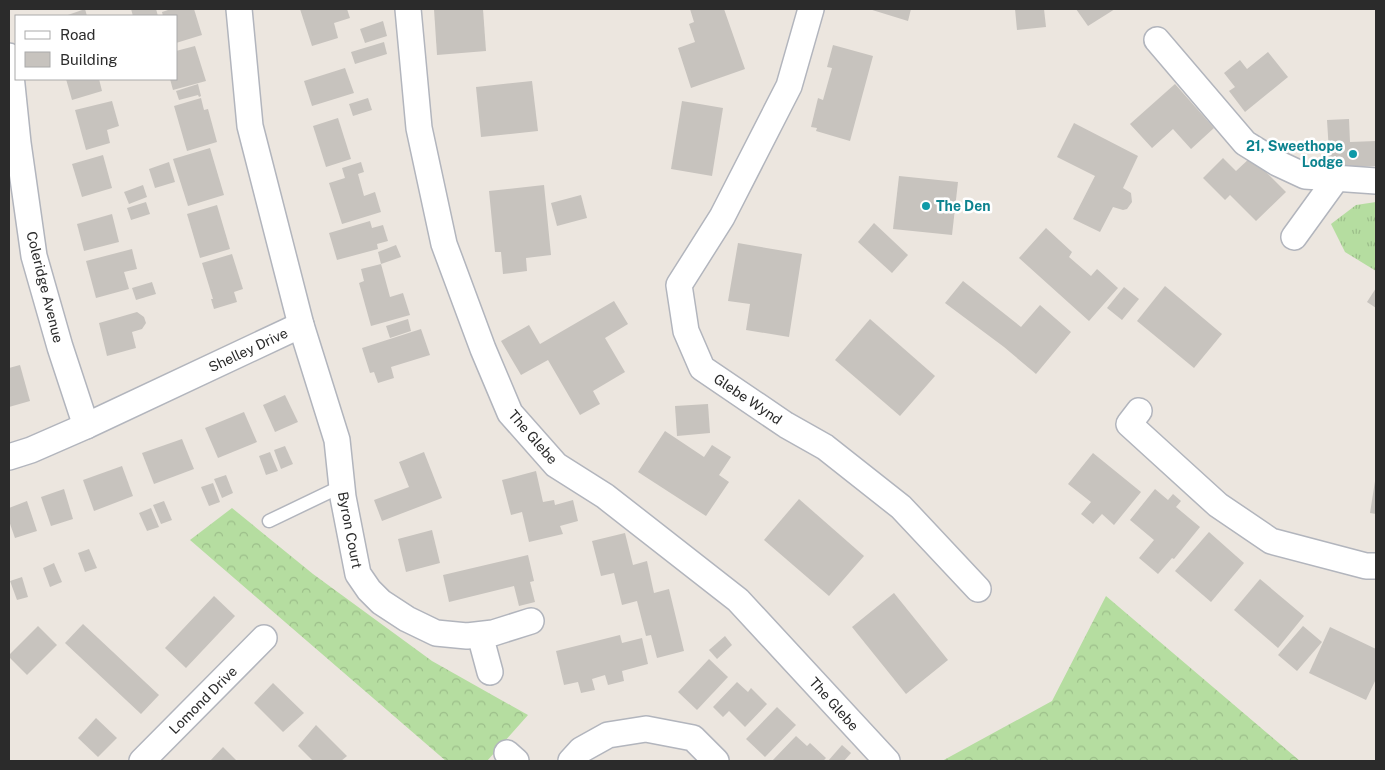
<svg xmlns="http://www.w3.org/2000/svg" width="1385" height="770" font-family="'Public Sans',sans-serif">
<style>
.forest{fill:url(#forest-crowns)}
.park{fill:url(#park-tufts)}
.building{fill:#c7c3be}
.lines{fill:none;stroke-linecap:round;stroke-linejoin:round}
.service-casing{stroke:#b2b5bd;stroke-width:15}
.minor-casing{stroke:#b2b5bd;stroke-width:28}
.service{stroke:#fff;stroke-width:12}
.minor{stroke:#fff;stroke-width:25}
.culture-dot{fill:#0f9aa8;stroke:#fff;stroke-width:2}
.labels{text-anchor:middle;stroke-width:5;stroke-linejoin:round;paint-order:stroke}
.culture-label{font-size:14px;font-weight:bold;fill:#0d838f;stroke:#fff;text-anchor:end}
.street-label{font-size:14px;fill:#2b2b2b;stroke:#fff}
</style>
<defs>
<pattern id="forest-crowns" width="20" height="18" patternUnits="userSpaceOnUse" patternTransform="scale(1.25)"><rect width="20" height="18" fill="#b5dda0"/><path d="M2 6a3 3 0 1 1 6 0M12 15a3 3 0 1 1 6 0" fill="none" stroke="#9cbe8a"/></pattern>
<pattern id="park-tufts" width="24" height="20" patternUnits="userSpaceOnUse" patternTransform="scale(1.25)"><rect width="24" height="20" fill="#b5dda0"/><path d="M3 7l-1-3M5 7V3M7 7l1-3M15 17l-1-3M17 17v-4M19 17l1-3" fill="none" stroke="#9cbe8a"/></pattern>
</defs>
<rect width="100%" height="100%" fill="#ece6df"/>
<g class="forest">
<polygon points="232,508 313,574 432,661 528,715 487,761 446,761 190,540"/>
<polygon points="1106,596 1300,761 942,761 1052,701"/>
</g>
<polygon class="park" points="1376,202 1376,271 1345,252 1331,224 1356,205"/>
<g class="building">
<polygon points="85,9 87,16 65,16"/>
<polygon points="131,9 156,9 158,16 133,16"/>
<polygon points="171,9 194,9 202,35 176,43 176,16 163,16 162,12"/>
<polygon points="300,9 347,9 350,18 334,23 338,38 312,46"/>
<polygon points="434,9 483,9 486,51 437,55"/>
<polygon points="690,9 724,9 745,69 691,88 678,48 695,42 689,24 694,22"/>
<polygon points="869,9 911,9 908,21"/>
<polygon points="1015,9 1044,9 1046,27 1017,30"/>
<polygon points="1076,9 1115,9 1088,26"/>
<polygon points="383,21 387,36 365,43 360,29"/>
<polygon points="384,42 387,54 355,64 351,52"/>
<polygon points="833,45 873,56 850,141 816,131 817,128 811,127 818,98 823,100 832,68 827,67"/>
<polygon points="195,46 206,81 173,90 170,79 176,79 176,51"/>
<polygon points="1268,52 1288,77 1245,112 1229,91 1235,87 1224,73 1240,60 1247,69"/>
<polygon points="345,68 354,93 312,106 304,81"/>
<polygon points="66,79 99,79 102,91 72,100"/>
<polygon points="532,81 538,131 481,137 476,87"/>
<polygon points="198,84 201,96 199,97 198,95 179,100 176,91"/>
<polygon points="1175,84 1214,128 1191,149 1173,129 1152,148 1130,124"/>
<polygon points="201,98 204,110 208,109 217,142 187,151 174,106"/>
<polygon points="368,98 372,110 353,116 349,104"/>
<polygon points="112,101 119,126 107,130 110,143 86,150 75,110"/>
<polygon points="682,101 723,108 712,176 671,169"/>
<polygon points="338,118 351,159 326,167 313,126"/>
<polygon points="1349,119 1350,142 1376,141 1376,166 1330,168 1327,120"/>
<polygon points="1074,123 1138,156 1123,188 1131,193 1132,202 1127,209 1123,210 1113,207 1100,232 1073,219 1095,176 1057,157"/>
<polygon points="210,148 224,195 188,206 173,159"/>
<polygon points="103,155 112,188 82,197 72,164"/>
<polygon points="1251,157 1286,192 1256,221 1230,195 1225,200 1203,178 1223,158 1236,171"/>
<polygon points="169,162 175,182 155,188 149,169"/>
<polygon points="361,162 364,172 358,174 364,196 375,192 381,212 342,224 329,183 345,178 342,168"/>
<polygon points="899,176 958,182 952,235 893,229"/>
<polygon points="143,185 147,197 129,204 124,192"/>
<polygon points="544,185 551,255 526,258 527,271 503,274 501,252 495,252 489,191"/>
<polygon points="581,195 587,218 557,226 551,203"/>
<polygon points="146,202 150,214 131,220 127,208"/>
<polygon points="217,205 230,249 200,258 187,214"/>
<polygon points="112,214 119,242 84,251 77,224"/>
<polygon points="370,221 372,228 383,225 388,241 377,244 378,249 337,260 329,233"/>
<polygon points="874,223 908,255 892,273 858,242"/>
<polygon points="1046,228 1072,252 1069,257 1091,276 1097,269 1118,288 1089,321 1019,258"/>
<polygon points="738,243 802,254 789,337 746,330 750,304 728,301"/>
<polygon points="396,245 401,257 381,264 378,252"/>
<polygon points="132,249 137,269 124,272 129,289 96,298 86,261"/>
<polygon points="232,254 243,289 234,292 237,302 214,309 211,299 213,299 202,263"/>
<polygon points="381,264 390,297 403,293 410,315 371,326 359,283 364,281 361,269"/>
<polygon points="963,281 1021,327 1040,305 1071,332 1036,374 1004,347 945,303"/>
<polygon points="152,282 156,294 136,300 132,288"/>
<polygon points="1165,286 1222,334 1194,368 1137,321"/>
<polygon points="1124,287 1139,299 1122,320 1107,308"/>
<polygon points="1376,288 1376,308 1367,302"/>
<polygon points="614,301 628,324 605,338 625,372 593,391 600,404 580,415 548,360 521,375 501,341 529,325 540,344"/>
<polygon points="137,312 144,317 146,323 142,329 132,332 136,348 107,356 99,323"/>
<polygon points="408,319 411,331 390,338 386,326"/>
<polygon points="870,319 935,376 900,416 835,360"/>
<polygon points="421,329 430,355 391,367 394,378 378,383 374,372 370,373 362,348"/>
<polygon points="20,365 30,401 9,407 9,368"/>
<polygon points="285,395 298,422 275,432 263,405"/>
<polygon points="708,404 710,433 677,436 675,406"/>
<polygon points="244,412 257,442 218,458 205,428"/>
<polygon points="665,431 704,457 712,445 731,457 719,475 729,482 706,516 638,472"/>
<polygon points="182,439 194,469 154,484 142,453"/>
<polygon points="285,446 293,464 281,469 274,450"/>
<polygon points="270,452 278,471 266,475 259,456"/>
<polygon points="424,452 442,498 382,521 374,500 409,487 399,462"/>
<polygon points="1093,453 1141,492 1114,525 1102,514 1093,524 1081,514 1091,502 1068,484"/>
<polygon points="122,466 133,496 94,511 83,480"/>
<polygon points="536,471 543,502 554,500 555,505 573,500 578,521 560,526 563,534 529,542 522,512 511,515 502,480"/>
<polygon points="226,475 233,493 222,498 214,479"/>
<polygon points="1375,481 1376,481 1376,514 1370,513"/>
<polygon points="213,483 220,502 209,506 201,487"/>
<polygon points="64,489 73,519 51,526 41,497"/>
<polygon points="1155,489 1168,500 1173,494 1181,501 1176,507 1200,527 1174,559 1172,558 1158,574 1139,558 1154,540 1130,520"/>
<polygon points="799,499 864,556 829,596 764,540"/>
<polygon points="27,501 37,531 15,538 9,521 9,508"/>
<polygon points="164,501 172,520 161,524 153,505"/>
<polygon points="151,508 159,527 147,531 139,513"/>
<polygon points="432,530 440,563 406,572 398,539"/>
<polygon points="1209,532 1244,563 1211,602 1175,571"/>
<polygon points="625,533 633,565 647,561 654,593 669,589 684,651 657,658 651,635 646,636 637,601 622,605 614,573 601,576 592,541"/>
<polygon points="89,549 97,568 85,572 78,553"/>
<polygon points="528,555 534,581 530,582 535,602 519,606 514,586 449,602 443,575"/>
<polygon points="54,563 62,582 50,587 43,568"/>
<polygon points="22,577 28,597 17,600 10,581"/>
<polygon points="1260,579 1304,616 1278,648 1234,610"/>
<polygon points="894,593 948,660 906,694 852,627"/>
<polygon points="214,596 235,616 186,668 165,648"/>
<polygon points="83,624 159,695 141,714 65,643"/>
<polygon points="38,626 57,645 27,675 9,657 9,655"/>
<polygon points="1303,626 1322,642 1297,671 1278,655"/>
<polygon points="1330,627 1376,649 1376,679 1366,700 1309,673"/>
<polygon points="620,635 622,643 642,638 648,664 622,671 624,681 608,685 605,675 592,679 595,690 581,693 578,682 564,685 556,651"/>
<polygon points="725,636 732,645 717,659 709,650"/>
<polygon points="709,659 728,677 697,710 678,692"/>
<polygon points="737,682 748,692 751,688 767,704 745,727 729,711 723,717 713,707"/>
<polygon points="273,683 304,713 283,732 254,703"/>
<polygon points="777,707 796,725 765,757 746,739"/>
<polygon points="96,718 117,738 98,757 78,738"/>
<polygon points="316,725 347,756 341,761 313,761 298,746"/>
<polygon points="796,736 807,746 810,743 826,758 823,761 772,761"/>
<polygon points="842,745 851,753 844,761 828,761"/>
<polygon points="223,747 237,761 210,761"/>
</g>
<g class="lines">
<g class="service-casing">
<polyline id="service" points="269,521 342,486"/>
</g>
<g class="minor-casing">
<g id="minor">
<polyline points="239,9 250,126 301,325 337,440 343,497 358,574 369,590 381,602 407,619 436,633 467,636 493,633 531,621"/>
<polyline points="408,9 419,128 444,244 483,349 510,413 556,465 605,496 738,600 887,761"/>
<polyline points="811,9 789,86 722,217 679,285 686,331 702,368 786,425 825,447 901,507 978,589"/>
<polyline points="1157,40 1245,143 1277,163 1305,176 1376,181"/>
<polyline points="9,56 18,143 34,256 60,347 86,426"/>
<polyline points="1294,237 1336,179"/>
<polyline points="1139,411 1129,424 1218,505 1271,541 1366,566 1376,566"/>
<polyline points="9,457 31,450 86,426 301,325"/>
<polyline points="480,635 490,672"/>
<polyline points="507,753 516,761"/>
<polyline points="142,761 264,638"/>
<polyline points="571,761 581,750 608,735 646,729 693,738 716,761"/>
</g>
</g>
<use href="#service" class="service"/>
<use href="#minor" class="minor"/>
</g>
<g class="culture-dot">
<circle cx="1353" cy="154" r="5"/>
<circle cx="926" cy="206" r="5"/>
</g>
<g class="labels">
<g class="culture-label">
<text x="1343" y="151">21, Sweethope<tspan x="1343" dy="16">Lodge</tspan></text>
<text x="936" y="211" text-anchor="start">The Den</text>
</g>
<g class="street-label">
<text transform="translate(45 287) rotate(76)" y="5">Coleridge Avenue</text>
<text transform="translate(248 350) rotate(-25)" y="5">Shelley Drive</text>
<text transform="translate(748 399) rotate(34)" y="5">Glebe Wynd</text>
<text transform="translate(533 437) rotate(49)" y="5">The Glebe</text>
<text transform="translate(350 530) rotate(79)" y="5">Byron Court</text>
<text transform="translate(203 700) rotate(-45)" y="5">Lomond Drive</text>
<text transform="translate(834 704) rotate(48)" y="5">The Glebe</text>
</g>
</g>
<rect width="1385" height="770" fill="none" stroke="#2b2b2b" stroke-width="20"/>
<rect x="15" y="15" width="162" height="65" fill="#ffffff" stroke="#aaaaaa"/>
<rect x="25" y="31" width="25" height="8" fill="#ffffff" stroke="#aaaaaa"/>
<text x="60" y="40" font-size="15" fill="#2b2b2b">Road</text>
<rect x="25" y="52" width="25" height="15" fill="#c7c3be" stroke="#aaaaaa"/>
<text x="60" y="65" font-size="15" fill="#2b2b2b">Building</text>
</svg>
